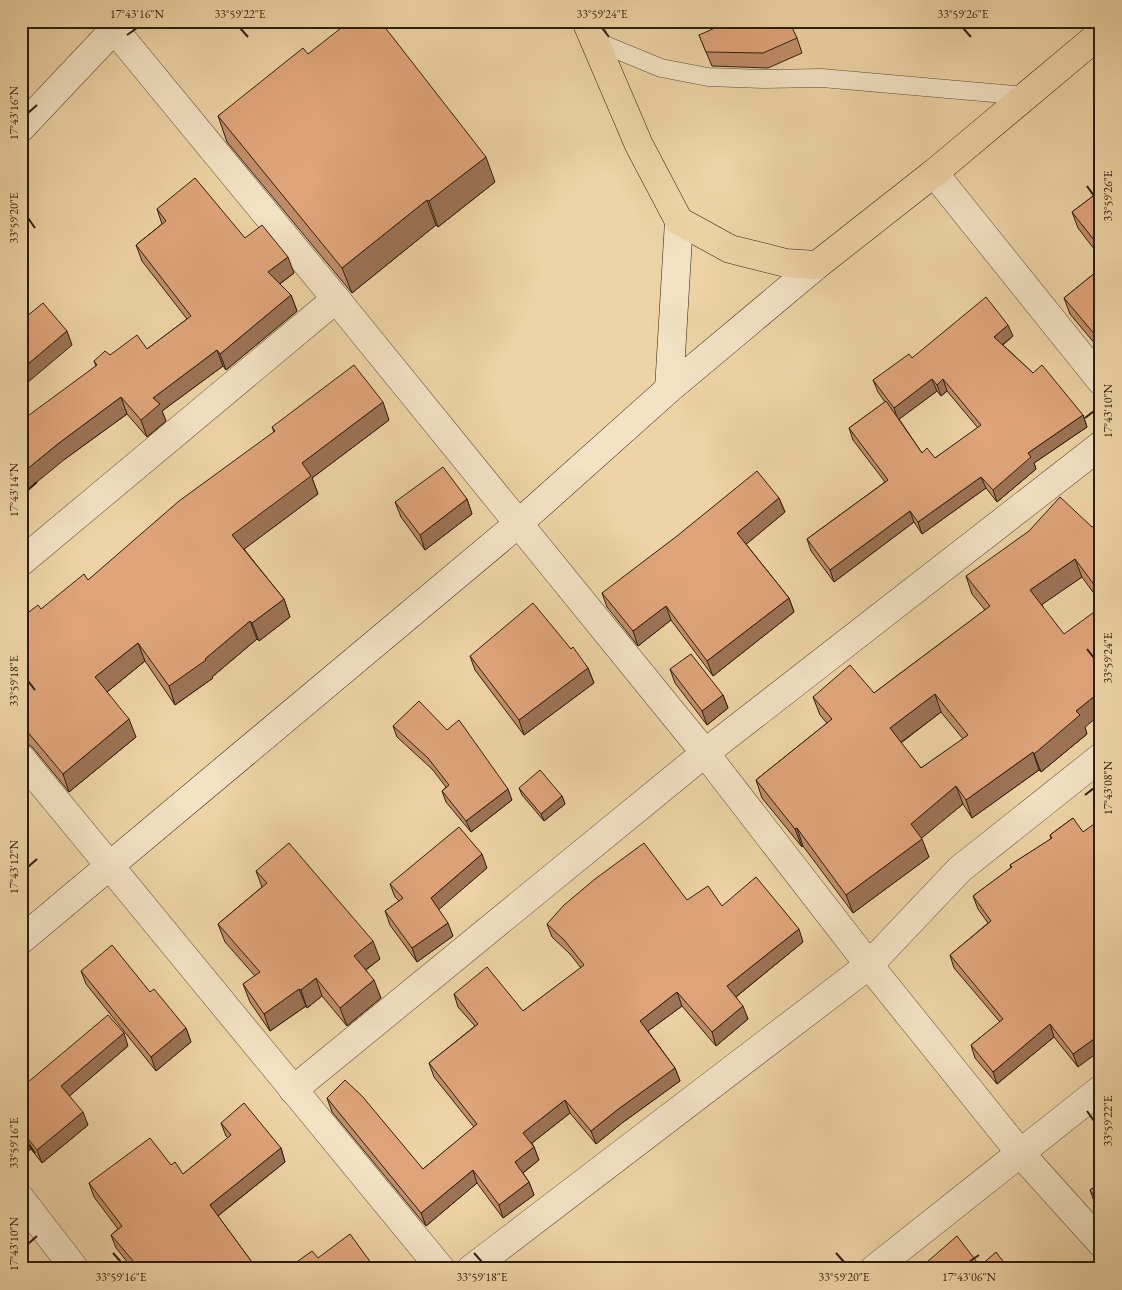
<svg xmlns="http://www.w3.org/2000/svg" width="1122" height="1290" font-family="'EB Garamond',serif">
	<rect width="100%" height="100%" fill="#edd3a5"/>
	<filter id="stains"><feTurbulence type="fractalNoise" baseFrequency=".004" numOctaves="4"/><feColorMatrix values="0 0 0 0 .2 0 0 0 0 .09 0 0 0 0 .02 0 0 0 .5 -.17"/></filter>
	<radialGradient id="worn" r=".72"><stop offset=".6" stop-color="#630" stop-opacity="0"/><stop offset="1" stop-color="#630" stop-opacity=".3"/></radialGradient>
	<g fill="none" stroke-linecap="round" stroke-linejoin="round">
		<defs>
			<path id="service" d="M593,40L661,68L708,77L763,79L822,78L1026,96"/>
			<path id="minor" d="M114,29L336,299L705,753L869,965L1021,1154L1101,1243
				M21,128L122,21
				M934,173L1101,381
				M21,562L336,299
				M21,758L441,1269
				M293,1090L705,753L1101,445
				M21,1199L75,1269
				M471,1269L869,965L960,869L1101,757
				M874,1269L1101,1089"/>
			<path id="secondary" d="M669,389L679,221
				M21,940L519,523L669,389L817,265"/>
			<path id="primary" d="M586,21L639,145L679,221L730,249L786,263L817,265L934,173L1101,33"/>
		</defs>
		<use href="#service" stroke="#5e4b34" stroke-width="19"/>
		<use href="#minor" stroke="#5e4b34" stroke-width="29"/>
		<use href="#secondary" stroke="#2e1e0e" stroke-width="29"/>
		<use href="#primary" stroke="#2e1e0e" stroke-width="29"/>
		<use href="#service" stroke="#f3e2c4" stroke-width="18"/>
		<use href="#minor" stroke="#f3e2c4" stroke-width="28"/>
		<use href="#secondary" stroke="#f3e2c4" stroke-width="28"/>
		<use href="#primary" stroke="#edd3a5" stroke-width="28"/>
	</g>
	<path fill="#c08d68" stroke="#2e1e0e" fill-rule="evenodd" d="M699,35L797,38L802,53L768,68L712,66Z
		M308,54L495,182L438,227L436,225L352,293L227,142L218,116Z
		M1101,190V258L1078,228L1072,212Z
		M157,209L245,238L294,273L280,284L291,295L297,311L226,370L223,366L162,411L166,421L147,437L127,414L65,459L96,366L94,361L110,355L147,349L187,319L142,261L136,245L162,224Z
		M1101,268V351L1070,314L1064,298Z
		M1013,336L1003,345L1033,373L1083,415L1087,427L1034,463L1036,469L997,502L986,488L922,534L914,522L834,582L811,551L807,539L885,482L853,440L849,428L885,402L878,392L873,380L912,358ZM937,391L941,396L947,391L978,428L935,458L922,453L899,419Z
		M389,420L312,478L318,494L244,549L284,599L290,617L259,641L257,639L212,677L213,678L175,705L145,661L107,692L136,737L69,792L33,748L28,744L21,737V618L41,609L88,580L274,432L272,427Z
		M779,498L785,512L746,544L789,598L794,612L713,676L671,620L638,646L607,607L602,593Z
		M467,499L472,514L425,550L401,517L395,502Z
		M1101,521V603L1082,577L1042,604L1087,734L1041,772L1039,770L972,818L963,804L921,838L929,857L853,913L803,846L802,847L762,798L756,780L827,723L820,715L813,697L874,693L985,610L972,594L966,576L1092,527ZM941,712L963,739L921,768L901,743Z
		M571,649L588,668L594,683L524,735L475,670L470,656Z
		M670,669L723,695L728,708L707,725L675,683Z
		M393,726L512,800L471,832L446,802L442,791L446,787L432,769L397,737Z
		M519,788L562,796L565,804L544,821L522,795Z
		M1073,818L1078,1067L1054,1037L997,1084L975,1058L971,1045L1000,1022L954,968L950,955L988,923L978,909L973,896L1011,868L1010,865L1051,839L1050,835Z
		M487,868L438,909L453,936L417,962L390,925L385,911L399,901L395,897L390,884Z
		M256,871L380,959L366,970L381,998L347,1026L322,996L307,1008L306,1006L270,1031L250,1002L243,984L255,976L225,942L218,924L262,887Z
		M687,900L722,906L803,942L736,997L748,1019L716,1046L682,1006L648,1031L675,1068L680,1081L622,1123L596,1144L570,1113L532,1143L534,1147L539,1160L523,1173L529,1182L534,1195L503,1218L477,1183L426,1226L332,1112L327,1098L423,1169L474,1127L434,1077L429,1063L475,1026L458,1007L454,994L523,1011L581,968L570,954L552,937L547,924Z
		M81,971L150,992L186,1028L191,1042L156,1071L86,984Z
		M128,1046L69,1096L88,1125L42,1163L31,1149L28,1151L21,1142V1088Z
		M221,1123L281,1148L285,1162L218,1216L257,1269H133L116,1248L111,1235L118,1229L94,1197L89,1183L171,1165L183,1174L228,1138L226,1136Z
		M1101,1183V1213L1095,1204L1090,1190Z"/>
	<path fill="#9c7355" stroke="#2e1e0e" d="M486,157L495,182L438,227L429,201Z
		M427,200L436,225L352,293L342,268Z
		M288,257L294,273L274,288L268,272Z
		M291,295L297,311L226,370L220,354Z
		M1008,325L1013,336L998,348L994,337Z
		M67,331L72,345L21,388V370Z
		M217,350L223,366L162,411L166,421L147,437L141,420L153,398Z
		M932,379L937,391L898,420L894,408Z
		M943,379L947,391L941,396L937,385Z
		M121,397L127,414L65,459L21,495V474L59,443Z
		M383,402L389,420L312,478L318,494L239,553L232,535L302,463Z
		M1083,415L1087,427L1034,463L1036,469L997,502L993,490L1028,453Z
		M981,477L986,488L922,534L918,522Z
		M779,498L785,512L743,547L737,533Z
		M467,499L472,514L425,550L420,535Z
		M910,511L914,522L834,582L830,570Z
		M1075,559L1082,577L1037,608L1030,590Z
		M789,598L794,612L713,676L707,661Z
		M284,599L290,617L259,641L252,623Z
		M666,606L671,620L638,646L633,631Z
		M250,621L257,639L212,677L213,678L175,705L169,686L205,659Z
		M138,643L145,661L102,696L95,677Z
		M588,668L594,683L524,735L519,720Z
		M1101,691V714L1085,727L1087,734L1041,772L1034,754L1076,711Z
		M935,694L941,712L896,746L890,728Z
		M723,695L728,708L707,725L702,711Z
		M129,719L136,737L69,792L63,774Z
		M1033,752L1039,770L972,818L966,800Z
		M956,786L963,804L917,842L911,824Z
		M508,789L512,800L471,832L466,821Z
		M562,796L565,804L544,821L541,814Z
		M797,828L803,846L802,847L795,829Z
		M922,839L929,857L853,913L846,895Z
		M482,854L487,868L436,912L431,898Z
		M448,923L453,936L417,962L412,948Z
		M799,929L803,942L732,1000L727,986Z
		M373,941L380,959L361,973L354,956Z
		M316,978L322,996L307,1008L301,990Z
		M374,980L381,998L347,1026L340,1008Z
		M299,989L306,1006L270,1031L264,1014Z
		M677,992L682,1006L644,1034L640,1021Z
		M743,1006L748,1019L716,1046L712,1032Z
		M1050,1024L1054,1037L997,1084L993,1072Z
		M186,1028L191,1042L156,1071L151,1057Z
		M124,1033L128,1046L66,1099L61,1086Z
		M1101,1034V1050L1078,1067L1073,1054Z
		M675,1068L680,1081L622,1123L596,1144L591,1131L617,1110Z
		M565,1100L570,1113L528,1146L523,1133Z
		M83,1112L88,1125L42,1163L37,1150Z
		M26,1136L31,1149L28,1151L24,1138Z
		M534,1147L539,1160L520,1175L515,1162Z
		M281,1148L285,1162L215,1218L210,1205Z
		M473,1170L477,1183L426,1226L421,1213Z
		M529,1182L534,1195L503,1218L499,1205Z"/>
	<path fill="#dfa479" stroke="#2e1e0e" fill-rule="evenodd" d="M350,21H380L486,157L429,201L427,200L342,268L218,116L303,48L308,54Z
		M731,21H789L797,38L763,53L706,52L699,35Z
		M195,178L245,238L262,225L288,257L268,272L291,295L220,354L217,350L153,398L160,404L141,420L121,397L59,443L21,474V421L97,365L94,361L105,351L110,355L137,335L147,349L191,316L136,245L166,221L157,209Z
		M1101,190V249L1072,212Z
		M1101,268V342L1064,298Z
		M986,297L1008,325L994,337L1033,373L1042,365L1083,415L1028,453L1031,457L993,490L981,477L918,522L910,511L830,570L807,539L888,480L849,428L886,401L922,453L927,448L935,458L981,425L943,379L937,385L932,379L894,408L873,380L909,354L912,358Z
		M43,303L67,331L21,370V321Z
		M354,365L383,402L302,463L311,476L232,535L284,599L252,623L250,621L205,659L206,660L169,686L138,643L95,677L129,719L63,774L26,730L21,726V618L38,605L41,609L84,574L88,580L179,501L275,431L272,427Z
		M443,467L467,499L420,535L395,502Z
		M757,471L779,498L737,533L789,598L707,661L666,606L633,631L602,593L677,536Z
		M1060,497L1092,527L1101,521V594L1075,559L1030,590L1064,634L1101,607V691L1076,711L1080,715L1034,754L1033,752L966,800L956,786L911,824L922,839L846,895L797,828L795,829L756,780L832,719L813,697L850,665L874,693L990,606L966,576L1029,531ZM935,694L968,735L921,768L890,728Z
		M533,603L571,649L573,647L588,668L519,720L470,656Z
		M691,654L723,695L702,711L670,669Z
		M419,701L447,730L459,720L508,789L466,821L442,791L449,785L428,758L393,726Z
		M540,770L562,796L541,814L519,788Z
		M1073,818L1083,832L1101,819V1034L1073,1054L1050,1024L993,1072L971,1045L1003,1019L950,955L991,921L973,896L1012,867L1010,865L1052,838L1050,835Z
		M459,827L482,854L431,898L448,923L412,948L385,911L403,898L390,884Z
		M289,843L373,941L354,956L374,980L340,1008L316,978L301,990L299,989L264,1014L243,984L260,972L218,924L267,883L256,871Z
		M644,843L687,900L708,886L722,906L756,877L799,929L727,986L743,1006L712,1032L677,992L640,1021L675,1068L617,1110L591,1131L565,1100L523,1133L534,1147L515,1162L529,1182L499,1205L473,1170L421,1213L327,1098L345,1080L362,1096L423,1169L477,1124L429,1063L478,1024L454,994L487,967L523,1011L584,965L565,941L547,924L564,905L595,879Z
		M112,945L150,992L154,989L186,1028L151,1057L81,971Z
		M108,1015L124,1033L61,1086L83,1112L37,1150L26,1136L24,1138L21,1135V1088Z
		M244,1103L281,1148L210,1205L257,1269H140L111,1235L122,1226L89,1183L150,1138L171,1165L175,1162L183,1174L231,1135L221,1123Z
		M1101,1183V1206L1090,1190Z
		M350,1234L374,1267L371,1269H287L312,1251L318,1258Z
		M957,1236L980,1266L996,1252L1009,1269H919Z"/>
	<path fill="none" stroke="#2e1e0e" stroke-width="2" d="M240,28L248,37M602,28L609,37M963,28L971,37M127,35L137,28M28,113L37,105M1087,186L1094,196M28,218L35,228M1085,418L1094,411M28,490L37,482M1087,649L1094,658M28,681L35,690M1085,795L1094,788M28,867L37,859M1087,1111L1094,1121M28,1143L35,1153M28,1244L37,1236M113,1253L121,1262M474,1253L482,1262M836,1253L844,1262M969,1262L979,1255"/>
	<rect width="1122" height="1290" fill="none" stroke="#edd3a5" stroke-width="55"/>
	<rect x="28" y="28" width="1066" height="1234" fill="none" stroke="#2e1e0e" stroke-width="2"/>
	<g font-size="12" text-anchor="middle" fill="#2e1e0e">
		<text x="137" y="18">17°43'16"N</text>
		<text x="240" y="18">33°59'22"E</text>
		<text x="602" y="18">33°59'24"E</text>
		<text x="963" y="18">33°59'26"E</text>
		<text transform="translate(14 113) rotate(-90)" y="4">17°43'16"N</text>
		<text transform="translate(1108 196) rotate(-90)" y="4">33°59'26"E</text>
		<text transform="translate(14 218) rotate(-90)" y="4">33°59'20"E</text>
		<text transform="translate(1108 411) rotate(-90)" y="4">17°43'10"N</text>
		<text transform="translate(14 490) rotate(-90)" y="4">17°43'14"N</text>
		<text transform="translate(1108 658) rotate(-90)" y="4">33°59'24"E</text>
		<text transform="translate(14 681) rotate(-90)" y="4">33°59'18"E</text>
		<text transform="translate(1108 788) rotate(-90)" y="4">17°43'08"N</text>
		<text transform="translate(14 867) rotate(-90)" y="4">17°43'12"N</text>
		<text transform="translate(1108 1121) rotate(-90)" y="4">33°59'22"E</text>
		<text transform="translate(14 1143) rotate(-90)" y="4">33°59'16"E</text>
		<text transform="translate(14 1244) rotate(-90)" y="4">17°43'10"N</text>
		<text x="121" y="1281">33°59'16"E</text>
		<text x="482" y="1281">33°59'18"E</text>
		<text x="844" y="1281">33°59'20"E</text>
		<text x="969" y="1281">17°43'06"N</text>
	</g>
	<rect width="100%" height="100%" filter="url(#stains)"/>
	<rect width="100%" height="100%" fill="url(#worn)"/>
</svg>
